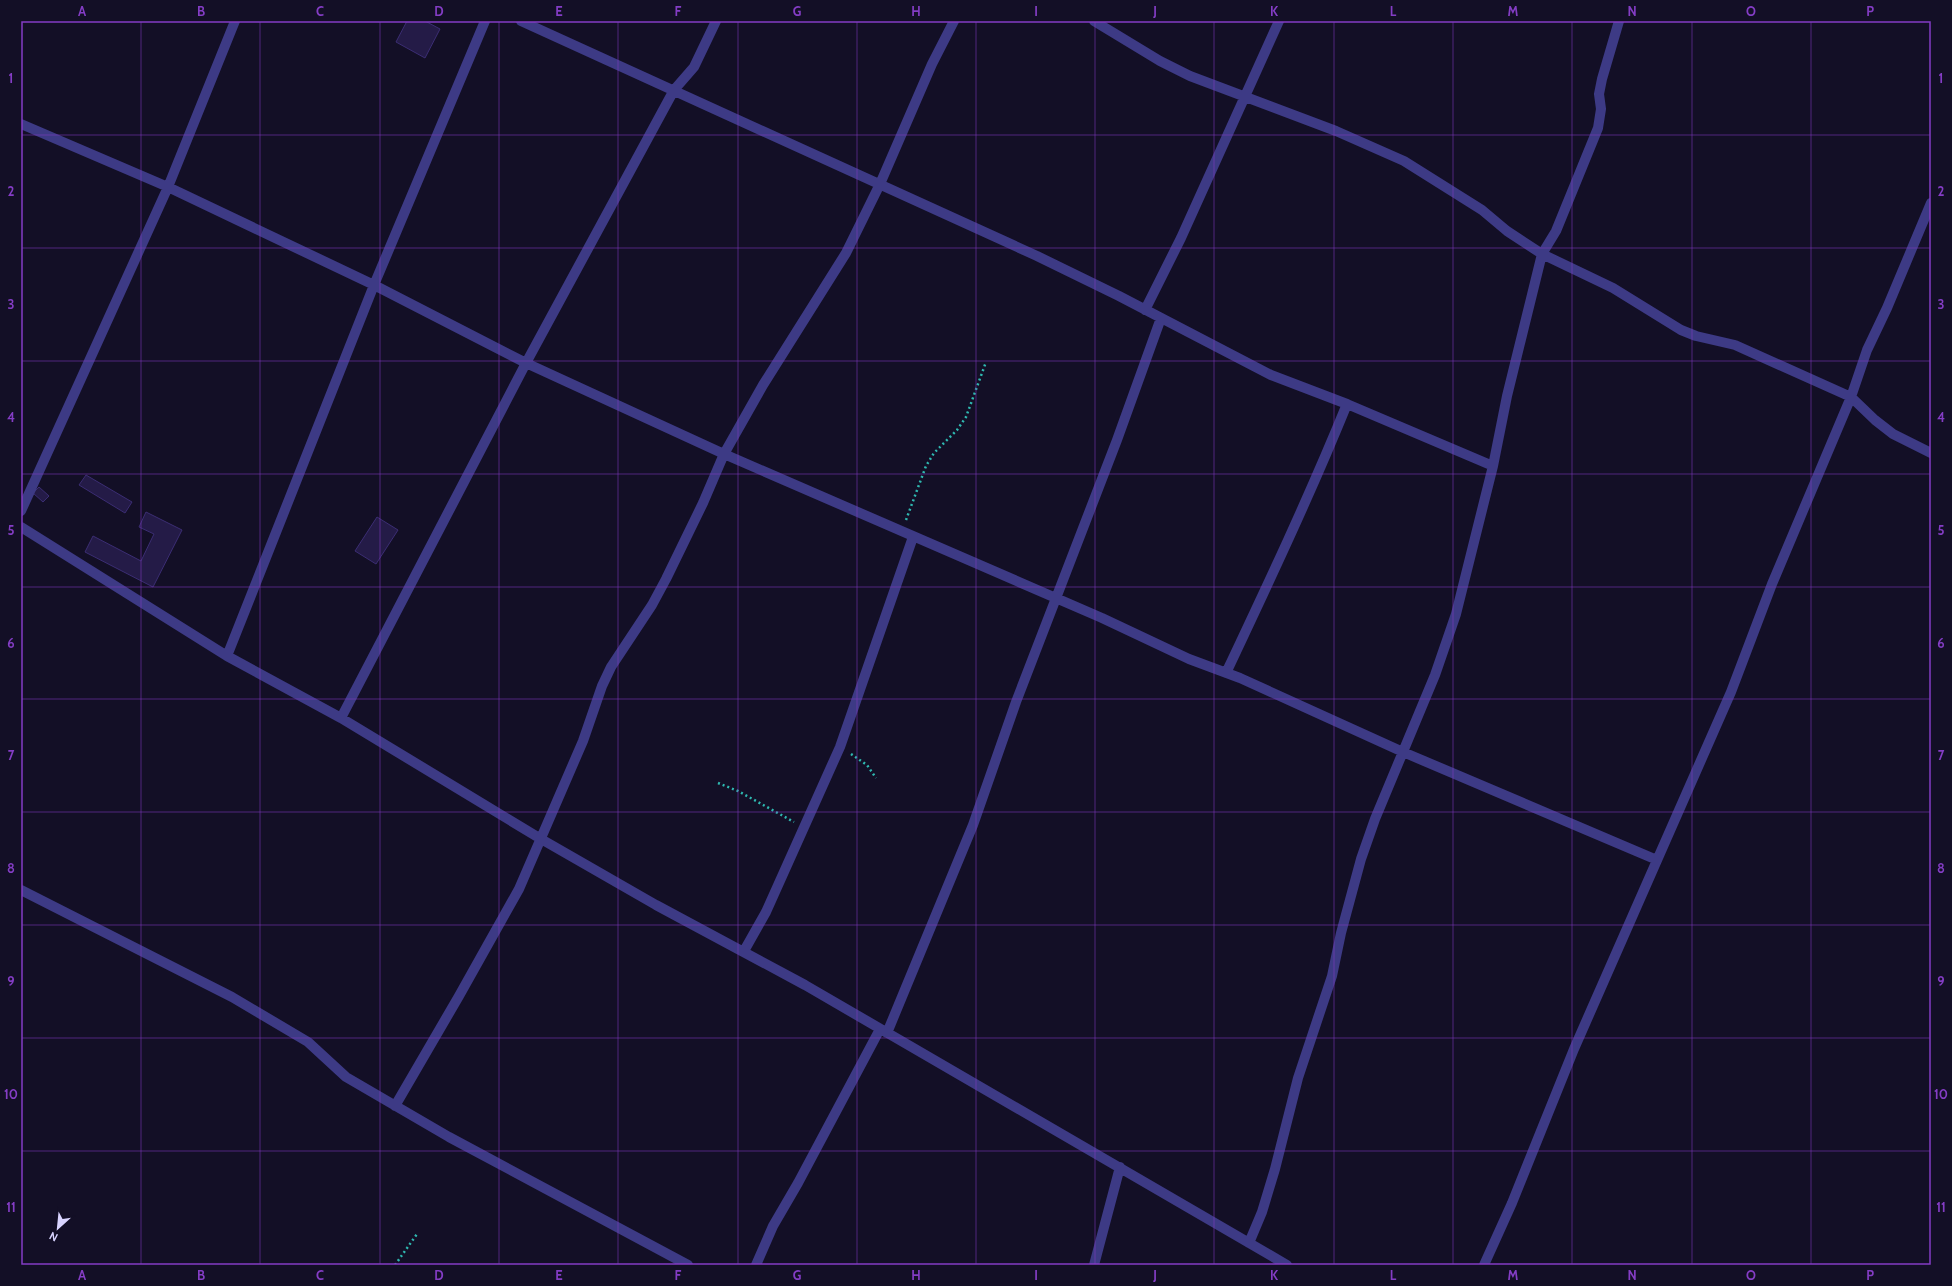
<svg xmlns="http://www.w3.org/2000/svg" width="1952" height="1286" font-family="Cabin,sans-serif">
	<rect width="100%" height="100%" fill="#130f26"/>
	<path fill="#241b47" stroke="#3b2d73" d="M407,21H425L440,29L425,58L396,42Z
		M86,475L132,502L125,513L79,485Z
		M39,487L49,496L43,502L33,493Z
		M146,512L182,530L153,587L85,552L93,536L141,561L154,534L139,527Z
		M377,517L398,530L376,564L355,551Z"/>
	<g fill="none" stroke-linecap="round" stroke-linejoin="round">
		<path stroke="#2fb8b0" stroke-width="2.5" stroke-dasharray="2 3" stroke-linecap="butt" d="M906,520L926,466L934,453L957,430L966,417L986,362
			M851,754L867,765L876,778
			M718,783L738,791L794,822
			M395,1265L417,1234"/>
		<path stroke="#3d3a85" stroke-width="10" d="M521,21L1037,256L1119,296L1271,375L1347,404L1493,466
			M1094,21L1160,61L1190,76L1336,131L1404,161L1482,210L1507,231L1542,254L1613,288L1681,330L1696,336L1735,345L1851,397L1875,420L1893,434L1931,453
			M21,124L168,187L374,285L526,363L724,454L1102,618L1189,659L1240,678L1403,752L1657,860
			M1145,310L1181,238L1279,21
			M21,511L168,187L235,21
			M21,527L227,656L341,718L541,839L656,905L805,985L1287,1265
			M227,656L374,285L485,21
			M1226,673C1268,584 1310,495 1347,404
			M341,718L526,363L674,90L694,67L716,21
			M21,890L232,997L308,1042L346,1077L449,1137L688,1265
			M744,951L766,912L840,747L913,537
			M887,1033L973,825L1016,702L1117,440L1161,318
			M395,1106L459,996L519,889L583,741L602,686L611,667L652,605L666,579L703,503L724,454L763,385L846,253L880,184L932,64L954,21
			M1249,1243L1262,1212L1275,1169L1298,1078L1332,976L1341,933L1361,859L1375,819L1435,675L1456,614L1493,466L1507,396L1542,254L1556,231L1598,128L1601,109L1599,94L1602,79L1619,21
			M756,1265L773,1226L798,1183L880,1029
			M1094,1265L1120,1167
			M1484,1265L1512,1203L1574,1049L1731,692L1772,584L1851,397L1867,350L1887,308L1931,203"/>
	</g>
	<path fill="none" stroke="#843dc5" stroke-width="1" stroke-opacity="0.55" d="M141,21V1265M260,21V1265M380,21V1265M499,21V1265M618,21V1265M738,21V1265M857,21V1265M976,21V1265M1095,21V1265M1214,21V1265M1334,21V1265M1453,21V1265M1572,21V1265M1692,21V1265M1811,21V1265M21,135H1931M21,248H1931M21,361H1931M21,474H1931M21,587H1931M21,699H1931M21,812H1931M21,925H1931M21,1038H1931M21,1151H1931"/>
	<rect width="1952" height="1286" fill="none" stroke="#130f26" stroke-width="44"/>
	<g transform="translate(58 1228) rotate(207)" stroke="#130f26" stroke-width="3" paint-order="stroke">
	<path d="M0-3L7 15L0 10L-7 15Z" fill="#d9d4ff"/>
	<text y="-6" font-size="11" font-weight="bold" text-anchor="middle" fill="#d9d4ff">N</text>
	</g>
	<rect x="22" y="22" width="1908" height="1242" fill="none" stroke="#843dc5" stroke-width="1.5"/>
	<g font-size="13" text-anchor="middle" font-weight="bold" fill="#843dc5">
		<text x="82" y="16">A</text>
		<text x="201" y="16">B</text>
		<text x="320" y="16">C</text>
		<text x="439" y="16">D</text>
		<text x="559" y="16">E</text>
		<text x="678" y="16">F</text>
		<text x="797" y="16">G</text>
		<text x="916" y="16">H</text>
		<text x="1036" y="16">I</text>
		<text x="1155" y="16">J</text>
		<text x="1274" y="16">K</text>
		<text x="1393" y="16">L</text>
		<text x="1513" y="16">M</text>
		<text x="1632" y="16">N</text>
		<text x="1751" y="16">O</text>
		<text x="1870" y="16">P</text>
		<text x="11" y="83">1</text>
		<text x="1941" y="83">1</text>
		<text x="11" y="196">2</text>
		<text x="1941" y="196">2</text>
		<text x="11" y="309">3</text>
		<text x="1941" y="309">3</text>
		<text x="11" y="422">4</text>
		<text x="1941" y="422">4</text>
		<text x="11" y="535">5</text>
		<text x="1941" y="535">5</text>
		<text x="11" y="648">6</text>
		<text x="1941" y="648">6</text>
		<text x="11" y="760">7</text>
		<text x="1941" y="760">7</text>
		<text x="11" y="873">8</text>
		<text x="1941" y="873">8</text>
		<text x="11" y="986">9</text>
		<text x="1941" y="986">9</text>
		<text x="11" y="1099">10</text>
		<text x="1941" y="1099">10</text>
		<text x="11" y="1212">11</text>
		<text x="1941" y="1212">11</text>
		<text x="82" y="1280">A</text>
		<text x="201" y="1280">B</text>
		<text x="320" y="1280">C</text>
		<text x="439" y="1280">D</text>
		<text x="559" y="1280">E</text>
		<text x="678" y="1280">F</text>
		<text x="797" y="1280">G</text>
		<text x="916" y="1280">H</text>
		<text x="1036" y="1280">I</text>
		<text x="1155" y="1280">J</text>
		<text x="1274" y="1280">K</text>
		<text x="1393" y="1280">L</text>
		<text x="1513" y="1280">M</text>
		<text x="1632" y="1280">N</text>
		<text x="1751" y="1280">O</text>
		<text x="1870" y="1280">P</text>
	</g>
</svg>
